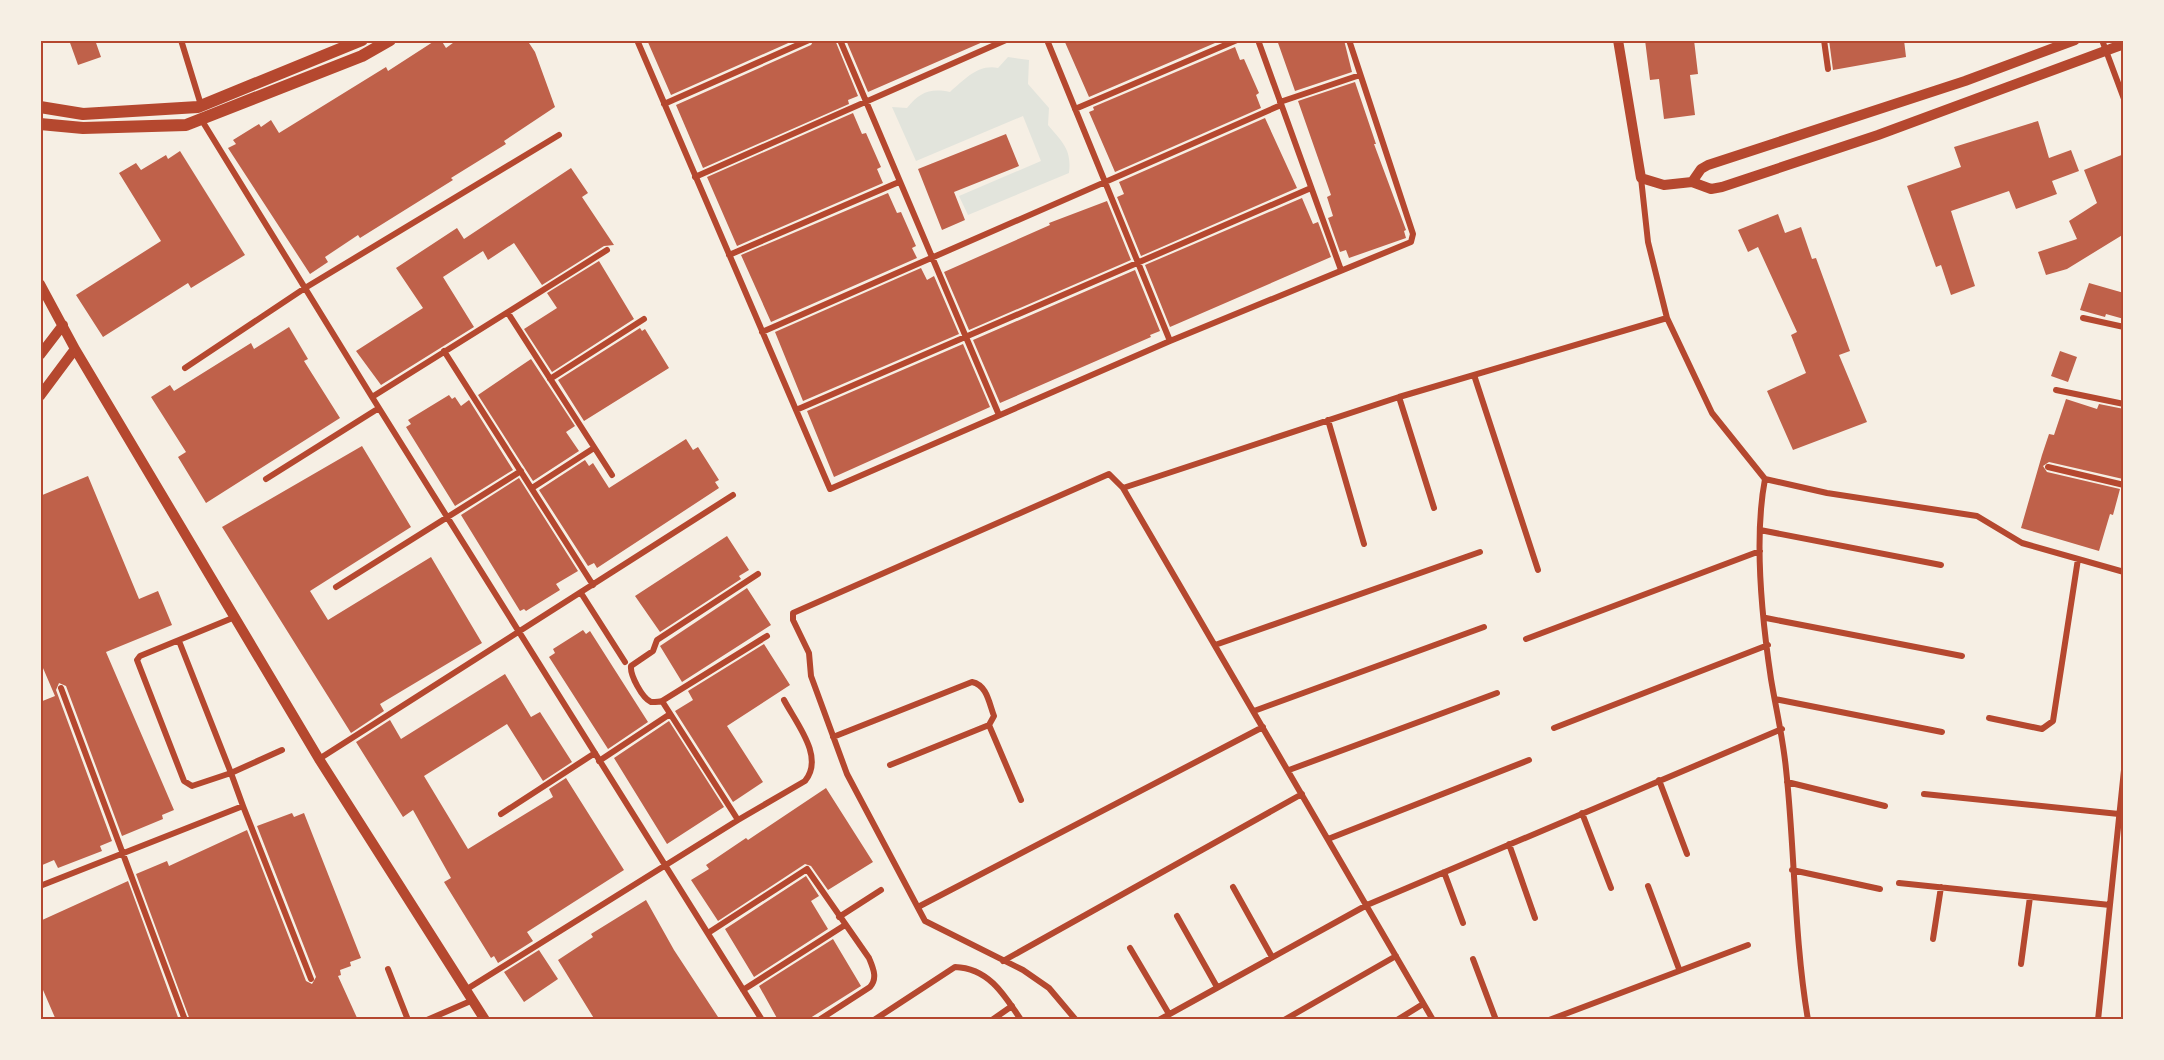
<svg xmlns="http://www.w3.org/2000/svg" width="2164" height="1060" font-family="'Roboto Serif',serif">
	<rect width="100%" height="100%" fill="#f6efe4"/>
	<path fill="#e2e4dc" d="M1008,57L1029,60L1028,84L1049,108L1048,125C1062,142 1072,149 1069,173L968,215L959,196L1041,161L1023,116L916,161L892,107L907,108C920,92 930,88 950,92C964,80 978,64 998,68Z"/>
	<path fill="#bf614a" d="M69,40H95L101,57L78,65Z
		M436,40H441L446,48L457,40H527L535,52L555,107L504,141L506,144L451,178L453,180L360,238L358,235L325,257L328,262L310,274L228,148L236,144L233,140L259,124L261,127L271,120L279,133L386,67L388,71Z
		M647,40H795L671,95Z
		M814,40H835L858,96L848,100L849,104L703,168L676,105L811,45Z
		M846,40H985V41L868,92Z
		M1064,40H1222L1089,97Z
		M1277,40H1344L1352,72L1295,91Z
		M1645,40H1694L1698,74L1690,75L1695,115L1664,119L1659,79L1650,80Z
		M1829,40H1904L1906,57L1833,70Z
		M1235,47L1240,60L1244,59L1259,93L1256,95L1261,108L1115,172L1089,112L1094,110L1093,107Z
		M1355,82L1376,144H1374L1406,230L1404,231L1406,238L1349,258L1346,250L1340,252L1328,218L1333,216L1327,197L1331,195L1298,101Z
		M853,113L862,134L866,133L881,167L877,169L883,183L737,246L707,177Z
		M1265,118L1297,188L1141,256L1117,197L1124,194L1119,182Z
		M2038,121L2049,158L2071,150L2079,171L2052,181L2057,194L2016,209L2009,191L1951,211L1975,286L1951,295L1941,265L1936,267L1907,186L1961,167L1954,147Z
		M1006,134L1019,166L954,192L965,220L942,230L918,169Z
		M180,151L245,255L191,288L188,283L103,337L76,295L161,241L119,173L136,163L141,170L166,155L168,159Z
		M2124,154V234L2067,269L2046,275L2038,252L2077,239L2069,221L2097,203L2084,170Z
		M571,168L588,193L582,197L614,245L604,246L542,285L514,243L488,260L483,251L443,277L474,327L381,385L356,351L423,308L396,268L457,228L464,239Z
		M888,193L897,213L901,212L916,246L912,248L917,258L771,322L741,255Z
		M1302,198L1313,224L1318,222L1331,257L1170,327L1145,265Z
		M1107,201L1131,260L969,330L944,272L1050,225L1049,223Z
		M1778,214L1785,233L1801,227L1812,259L1816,258L1850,351L1839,355L1867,422L1793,450L1767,391L1806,373L1791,335L1797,332L1758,247L1748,252L1738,230Z
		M599,261L634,319L552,372L524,329L557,308L547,293Z
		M921,268L927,280L934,276L959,334L803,401L775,332Z
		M1135,270L1160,331L1150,335L1151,337L1000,403L973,340Z
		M2089,283L2124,293V319L2106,314L2105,317L2080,310Z
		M289,327L308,359L304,361L340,418L206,503L178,457L186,452L151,397L170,385L174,391L251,343L254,349Z
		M640,328L642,331L645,329L669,368L584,421L558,380Z
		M963,344L990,407L834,477L807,411Z
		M2060,351L2077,357L2068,382L2051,376Z
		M531,359L575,426L566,432L579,451L533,481L478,395Z
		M449,395L452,399L455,397L461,406L469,400L513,470L455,506L406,427L411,424L408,420Z
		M2066,399L2097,409L2099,404L2124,409L2123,479L2049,462L2043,466L2047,472L2120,489L2113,515L2110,514L2099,551L2021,528L2042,455L2049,434L2054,435Z
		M686,439L693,450L698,447L719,480L715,482L719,488L597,568L594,563L588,566L539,490L585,460L589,466L593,463L609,488Z
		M362,446L411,527L310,591L328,620L431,557L482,643L380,704L384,711L351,733L222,527Z
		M88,476L139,599L158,591L172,625L106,652L174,810L162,815L163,819L122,836L66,686L59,683L56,690L112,841L100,846L102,851L58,868L54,860L40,866V702L55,696L40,661V496Z
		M519,478L578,571L556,584L560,590L526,611L524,609L520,611L461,515Z
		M727,536L749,570L739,576L741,579L660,632L635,596Z
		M747,588L771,625L682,682L660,646Z
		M583,630L586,634L590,631L648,722L608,749L549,657L555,653L553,649Z
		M764,644L790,685L727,726L763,782L733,802L675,711L693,700L688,691Z
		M505,674L531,717L540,712L572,762L543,781L507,724L424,776L468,849L553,797L549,789L566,778L624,870L527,932L533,941L498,963L494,956L491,958L444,882L451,878L413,810L403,817L356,742L390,720L401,739Z
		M669,721L724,807L667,844L614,758Z
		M826,788L873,862L828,890L811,866L805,864L718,921L691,880L709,869L706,865L746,838L748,840Z
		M292,813L294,817L304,813L361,958L350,962L351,966L340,970L341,975L338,976L358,1020H190L136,874L167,861L169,866L247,830L306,981L312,984L316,977L257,826Z
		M806,876L819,896L811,901L828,929L754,977L725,929Z
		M128,881L179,1020H56L40,983V921Z
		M646,900L674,950L720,1020H595L558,960L593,937L591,934Z
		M833,939L861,986L807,1020H778L759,986Z
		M539,950L558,979L524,1002L504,972Z"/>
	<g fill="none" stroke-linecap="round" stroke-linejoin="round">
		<path stroke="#b5482f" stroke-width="6" d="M181,40L201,105
			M637,40L830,489L1170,341L1411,242L1413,234L1349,40
			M840,40L999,415
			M1047,40L1170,341
			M1258,40L1341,270
			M1824,40L1828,69
			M2102,40L2124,99
			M1280,102L1360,75
			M664,104L809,40
			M1075,109L1237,40
			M201,119L372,397L762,1020
			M695,177L1006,40
			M1641,178L1648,242L1667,318L1712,413L1765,479L1827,493L1977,516L2022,543L2124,572
			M729,255L899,182
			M508,313L612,475
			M2083,318L2124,327
			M762,332L1281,105
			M444,351L593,585
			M185,368L305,288L559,135
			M1474,375L1538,570
			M550,379L644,319
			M2056,390L2124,404
			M372,397L607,250
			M1399,397L1434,508
			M796,410L1311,188
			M1328,420L1364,544
			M2048,467L2124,485
			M266,479L379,408
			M1765,479C1754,537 1762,619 1771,679C1776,709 1783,738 1786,769C1795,852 1794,937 1808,1020
			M532,488L594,448
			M1123,488L1399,397L1667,318
			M1760,530L1941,565
			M758,574L657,640L653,651L631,666C630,675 642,698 651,702C653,702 660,702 662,701L767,636
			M336,587L521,471
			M581,593L625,662
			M1766,618L1962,656
			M1526,639L1760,551
			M179,641L231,773L192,786L184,781L137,660L140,656L235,617
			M1215,645L1480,552
			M61,688L185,1020
			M1775,699L1942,732
			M1254,711L1484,627
			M1989,718L2042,729L2053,721L2078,559
			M1554,728L1768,645
			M833,737L972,682C987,685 989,703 994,716L989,725L1021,800
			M319,759L733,495
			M599,761L670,714
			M890,765L989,725
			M1289,770L1497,693
			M1659,780L1687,854
			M1787,782L1885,806
			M1924,794L2119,814
			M243,806L231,773L282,750
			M1582,813L1611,888
			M501,814L595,753
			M738,820L805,781C825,757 796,723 784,700
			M1328,839L1529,760
			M1509,844L1535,918
			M1792,870L1880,889
			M1444,872L1463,923
			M1899,883L2110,905
			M40,886L243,806L311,979
			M1648,886L1679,969
			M1233,887L1272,957
			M918,907L1263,727
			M1177,916L1217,987
			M839,917L881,890
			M708,933L807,869L869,958C873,968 878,978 870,987L819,1020
			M1933,939L1941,887
			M1130,948L1169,1014
			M1473,959L1496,1020
			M1003,961L1302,794
			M2021,964L2030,897
			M388,969L408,1020
			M467,989L738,820L662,701
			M743,990L845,925
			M427,1020L473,1000
			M874,1020L955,967C988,968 1004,994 1021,1020
			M992,1020L1012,1006
			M1076,1020L1049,988L1023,970L925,921L847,774L811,676L809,653L793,620V613L1109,474L1123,488L1433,1020
			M1159,1020L1367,905L1782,729
			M1284,1020L1396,956
			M1397,1020L1423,1004
			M1549,1020L1748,945
			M2098,1020L2124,770"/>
		<path stroke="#b5482f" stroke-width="10" d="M1618,40L1641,178L1664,185L1692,182
			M2075,40L1965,81L1708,165L1701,169L1692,182L1711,189L1722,187L1878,135L2124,44
			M40,284L75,349L319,759L485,1020
			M40,355L63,325
			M40,396L75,349"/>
		<path stroke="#b5482f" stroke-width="12" d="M40,107L83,114L198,107L362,40
			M40,124L83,128L186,125L362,56L390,40"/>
	</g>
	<rect width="2164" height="1060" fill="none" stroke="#f6efe4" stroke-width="84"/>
	<rect x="42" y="42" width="2080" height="976" fill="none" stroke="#b5482f" stroke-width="2"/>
</svg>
